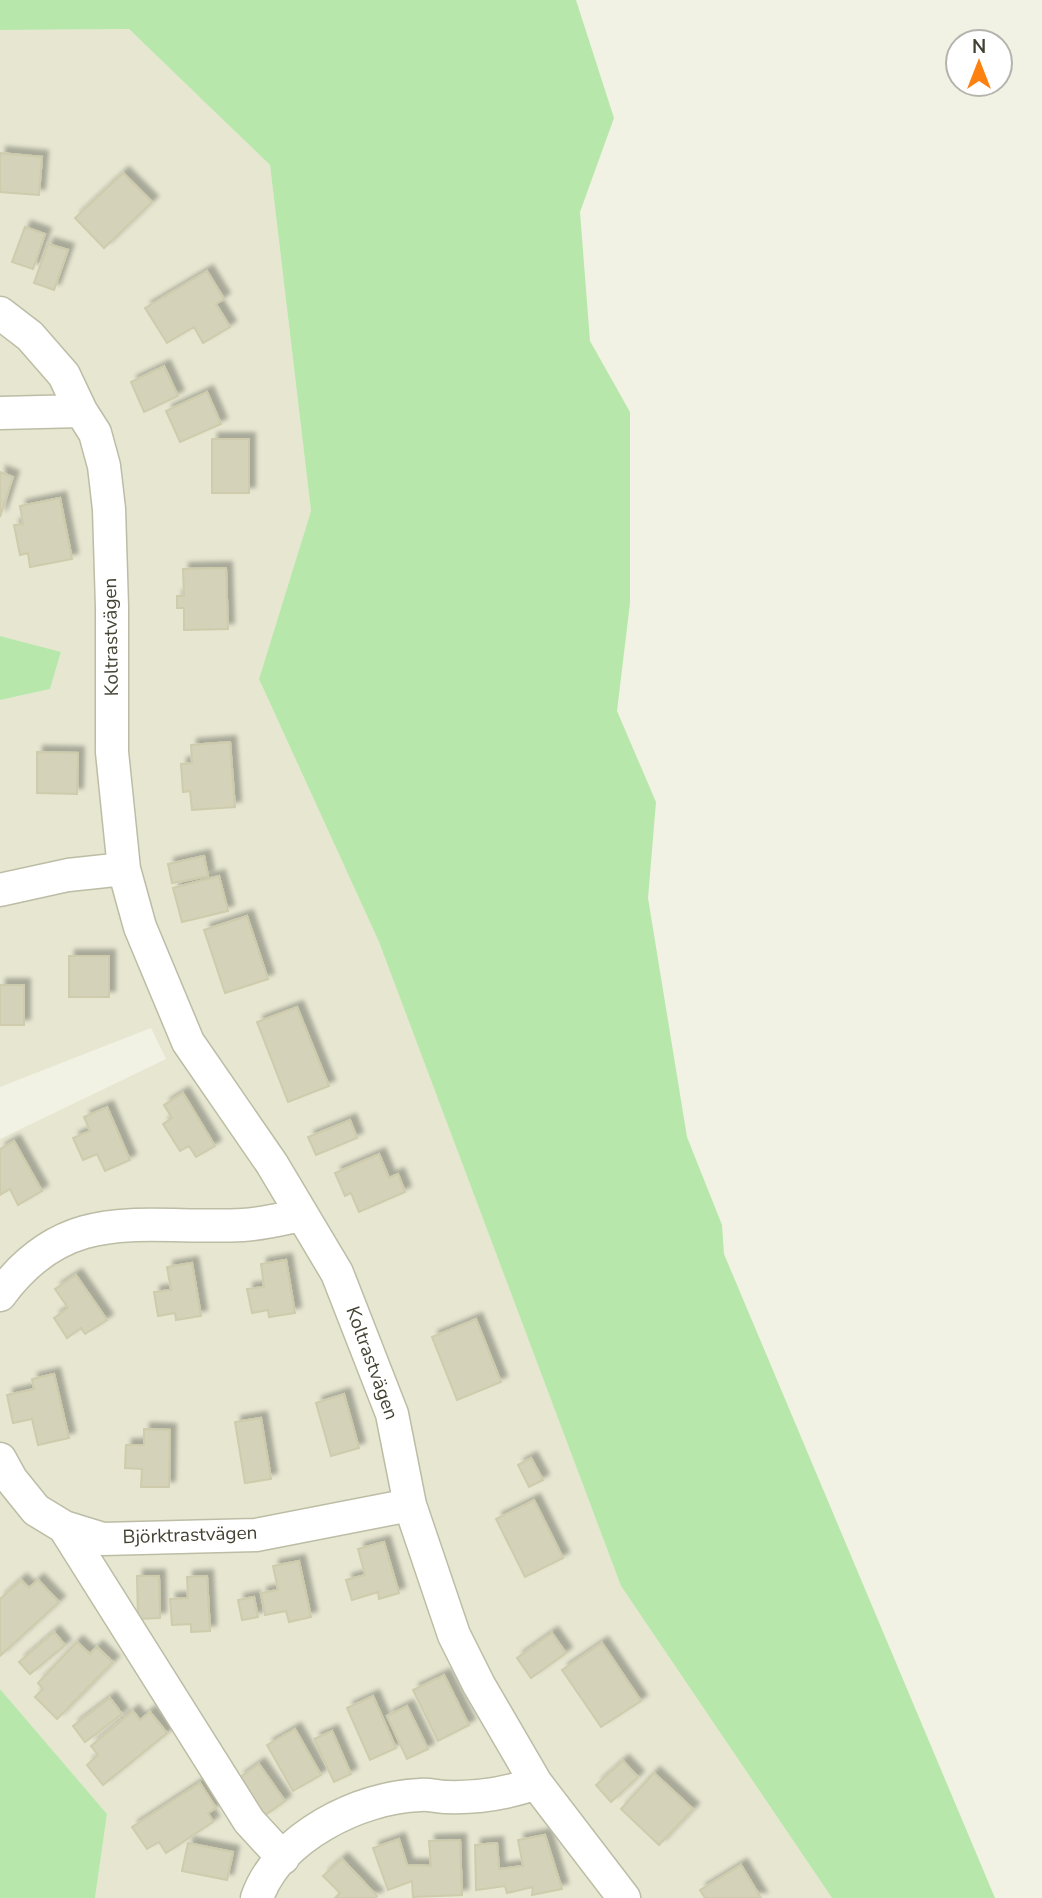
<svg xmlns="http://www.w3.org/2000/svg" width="1042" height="1898" font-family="'Nunito Sans',sans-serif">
	<defs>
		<filter id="shadow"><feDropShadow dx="6" dy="-6" stdDeviation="2" flood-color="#0004"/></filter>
	</defs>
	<rect width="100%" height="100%" fill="#f1f2e3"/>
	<path fill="#e6e6d1" d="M129,29L270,165L311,511L259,679L379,942L621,1586L832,1898H95L107,1814L0,1689V1139L166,1059L151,1028L0,1087V700L50,689L61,653L0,636V30Z"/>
	<path fill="#b8e7ab" d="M0,0H576L614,118L580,212L590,341L630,412V603L617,711L656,802L648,898L687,1137L722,1225L724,1254L995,1898H832L621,1586L379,942L259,679L311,511L270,165L129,29L0,30Z
		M0,636L61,652L50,689L0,700Z
		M0,1689L107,1814L95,1898H0Z"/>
	<path fill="#d4d2b9" stroke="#ceccac" stroke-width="2" filter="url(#shadow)" d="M0,153L42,157L39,195L0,192Z
		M123,173L152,202L104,248L75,218Z
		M25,227L45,234L33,269L12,262Z
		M48,244L68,250L54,290L34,283Z
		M207,271L224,299L216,304L230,327L203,343L194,327L167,343L145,308Z
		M164,366L178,396L144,412L131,382Z
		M207,392L221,424L180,442L166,411Z
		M212,439H249V493H212Z
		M0,472L13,477L0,517Z
		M60,498L72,559L30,567L28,553L20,555L14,525L23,524L20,506Z
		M226,568L228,629L184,630V608H177V596H184L183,569Z
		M230,742L235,807L192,810L190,791L183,792L181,764L192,763L191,745Z
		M37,752L78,753L77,794L37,793Z
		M204,856L208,876L172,883L168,864Z
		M219,876L228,911L182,922L173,888Z
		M247,916L268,979L225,993L204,930Z
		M69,956H109V997H69Z
		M0,985H24V1025H0Z
		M297,1007L329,1086L288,1102L257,1022Z
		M183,1093L215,1146L196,1157L189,1146L180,1151L163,1124L172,1118L164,1105Z
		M107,1107L130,1160L105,1171L97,1154L83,1160L73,1138L90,1131L84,1117Z
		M350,1120L357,1138L316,1155L308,1137Z
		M14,1141L42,1191L18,1205L10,1189L0,1195V1149Z
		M379,1154L389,1178L398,1174L405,1192L359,1212L351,1193L345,1196L335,1173Z
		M286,1260L295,1313L269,1317L268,1310L252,1313L247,1289L264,1287L261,1264Z
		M192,1263L201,1316L176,1320L175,1313L158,1316L154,1292L171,1290L167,1267Z
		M76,1275L107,1320L85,1334L81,1328L67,1338L54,1318L68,1308L55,1289Z
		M476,1319L501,1382L457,1400L432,1337Z
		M54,1374L69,1438L38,1445L32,1419L13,1423L7,1395L34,1389L32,1379Z
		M344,1394L359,1448L331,1456L316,1403Z
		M261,1418L271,1479L245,1483L235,1422Z
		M144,1429L170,1430L169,1487H141L142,1469L125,1468L126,1445H144Z
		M531,1458L543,1480L529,1487L518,1465Z
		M534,1500L563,1558L525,1577L496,1519Z
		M384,1542L399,1593L379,1599L378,1592L352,1600L346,1580L365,1575L358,1549Z
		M299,1561L311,1617L289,1622L286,1611L265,1615L261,1593L278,1590L273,1566Z
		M137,1576H159L160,1618L138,1619Z
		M207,1576L210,1631L191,1632V1624L172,1625L170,1599L188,1598L187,1577Z
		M21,1580L29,1588L38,1580L59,1602L0,1656V1599Z
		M254,1597L258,1617L242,1620L238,1600Z
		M54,1632L65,1645L30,1674L19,1662Z
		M552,1633L566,1653L531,1678L517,1658Z
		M77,1642L90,1654L97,1647L113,1662L57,1719L35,1697L43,1689L38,1683Z
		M602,1643L641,1701L601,1727L562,1670Z
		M444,1675L469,1725L438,1741L413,1690Z
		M373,1696L396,1748L370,1760L347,1708Z
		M110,1698L122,1714L85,1742L73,1726Z
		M407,1706L428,1749L407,1759L387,1716Z
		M133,1711L140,1720L150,1712L167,1733L103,1785L87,1765L98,1755L91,1746Z
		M295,1729L321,1775L293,1791L267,1745Z
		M332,1731L351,1774L334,1782L314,1739Z
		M623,1761L638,1777L611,1802L596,1785Z
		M259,1764L285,1801L264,1816L239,1778Z
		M654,1773L693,1809L659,1845L621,1809Z
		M200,1783L216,1808L208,1813L213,1822L166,1853L159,1842L147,1849L132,1827Z
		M545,1835L562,1889L532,1895L533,1887L507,1893L505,1886L476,1890L475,1845L497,1843L499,1869L523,1866L518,1840Z
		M399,1839L407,1865L431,1866L429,1841L460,1840L462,1895L413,1897L412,1881L388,1890L373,1848Z
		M188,1843L233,1852L227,1880L182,1871Z
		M342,1859L377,1896L375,1898H335L340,1893L323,1876Z
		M741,1865L761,1898H705L700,1890Z"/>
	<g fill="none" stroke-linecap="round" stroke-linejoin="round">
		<defs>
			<path id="minor" d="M0,313L30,336L64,375L81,411L95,433L104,466L109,509L112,607V752L124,869L140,927L188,1042L272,1164L337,1273L392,1414L410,1505L454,1635L479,1685L536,1783L624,1898
				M0,413L81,411
				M0,890L68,875L124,869
				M0,1295C68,1202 144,1230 243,1225C262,1224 282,1219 301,1215
				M0,1459L11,1479L36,1510L64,1527L103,1539L256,1535L410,1505
				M64,1527L249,1821L283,1858
				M257,1898C278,1837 360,1797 420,1795C429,1794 438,1797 447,1797C479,1798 506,1794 536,1783"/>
		</defs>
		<use href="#minor" stroke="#bdbda6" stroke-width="35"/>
		<use href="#minor" stroke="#fff" stroke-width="32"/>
	</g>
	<g text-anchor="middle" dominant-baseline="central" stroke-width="5" stroke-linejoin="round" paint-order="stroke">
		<g font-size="19" fill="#444333" stroke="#fff">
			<text transform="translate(111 637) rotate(-91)">Koltrastvägen</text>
			<text transform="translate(372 1363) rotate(70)">Koltrastvägen</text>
			<text transform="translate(190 1535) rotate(-2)">Björktrastvägen</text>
		</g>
	</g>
	<g transform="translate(979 63)"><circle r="33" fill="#ffffff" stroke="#b4b4ad" stroke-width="2"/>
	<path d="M0-5L12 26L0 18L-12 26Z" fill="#fc8110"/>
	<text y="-10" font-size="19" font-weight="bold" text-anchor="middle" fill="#444333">N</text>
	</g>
</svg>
